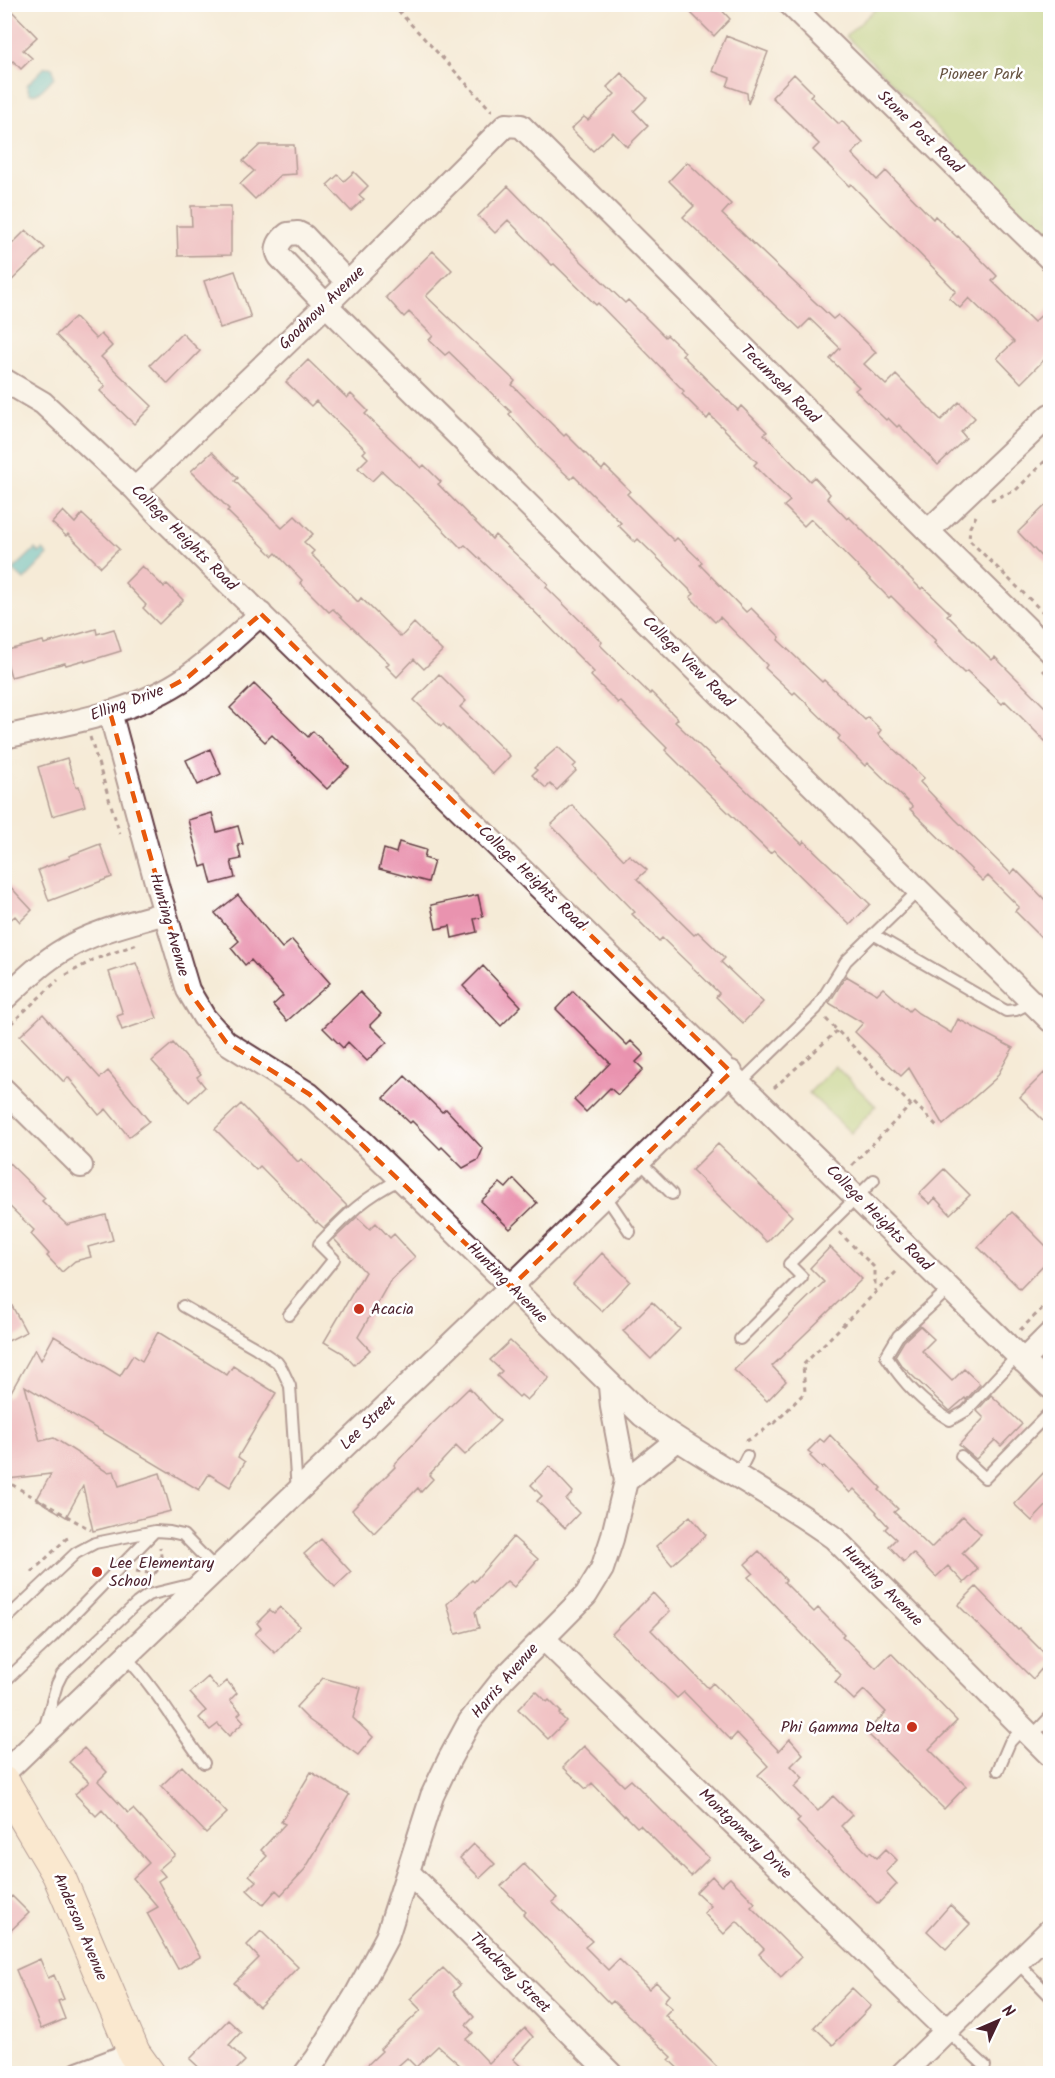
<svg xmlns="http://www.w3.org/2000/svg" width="1055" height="2078" font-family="Kalam,sans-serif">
	<rect width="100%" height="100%" fill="#fff"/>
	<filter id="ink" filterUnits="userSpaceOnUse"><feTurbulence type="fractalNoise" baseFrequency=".0167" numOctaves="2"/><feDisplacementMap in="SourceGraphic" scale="12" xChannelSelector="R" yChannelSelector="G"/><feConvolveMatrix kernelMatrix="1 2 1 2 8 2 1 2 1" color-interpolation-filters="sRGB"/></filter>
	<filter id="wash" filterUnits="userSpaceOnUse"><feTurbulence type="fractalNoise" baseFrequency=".008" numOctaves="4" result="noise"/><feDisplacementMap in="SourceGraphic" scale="24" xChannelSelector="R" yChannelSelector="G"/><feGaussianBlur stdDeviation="1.35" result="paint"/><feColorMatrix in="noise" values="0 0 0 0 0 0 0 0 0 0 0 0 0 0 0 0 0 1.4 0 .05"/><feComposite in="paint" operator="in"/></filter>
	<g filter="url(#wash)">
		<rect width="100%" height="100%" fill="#f5ebd7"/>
		<path fill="#afd079" stroke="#7c7852" stroke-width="1.5" d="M880,5H1050V242L846,36Z
			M835,1066L876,1106L851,1133L809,1093Z"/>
		<path fill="#4dbcc2" stroke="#4c6e76" stroke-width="1.5" d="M45,67H50L53,69L54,77C47,84 39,97 29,93L27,85Z
			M35,549L39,553L43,550L48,555L24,580L13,570Z"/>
		<g id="blocks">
			<path fill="#e993af" d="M5,4L37,37L23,50L32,58L21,69L13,61L4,69Z
				M682,4H716L730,19L714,36Z
				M726,36L768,52L748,104L747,93L727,86L730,78L712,71Z
				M621,73L647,98L634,111L648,126L627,147L613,132L593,151L571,129L584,117L588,120L615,94L607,87Z
				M794,74L813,93L810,96L839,124L842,121L863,143L852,154L877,180L886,171L933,219L935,216L957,237L958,236L997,276L992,281L1034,322L1050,307V354L1021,383L997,358L1014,342L969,298L960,308L949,298L956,291L851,184L849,186L813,150L819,144L772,97Z
				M260,145H294L296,174L280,175L255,199L240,184L254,171L243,161Z
				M687,162L731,204L722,214L833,319L838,315L876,352L864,364L886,385L896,375L941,420L959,402L975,418L961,432L966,438L938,465L899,425L897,427L888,418L886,420L855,390L859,387L830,359L840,348L810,319L800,329L683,217L694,206L669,181Z
				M354,172L368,186L359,195L364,199L351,211L327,185L338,175L344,181Z
				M508,186L582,262L625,303L628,300L665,337L667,335L685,352L682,355L738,410L741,406L767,432L764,434L810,481L814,477L830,494L827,498L847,519L849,517L921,589L923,587L950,613L947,615L992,660L995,657L1050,712V746L1005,701L1002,704L967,671L964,673L934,643L936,641L891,596L889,598L811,519L804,526L784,506L790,501L754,465L757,462L710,415L707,419L682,394L684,391L598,303L596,305L554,264L552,265L508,220L495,233L478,216Z
				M191,206H231V255L178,256L177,226H192Z
				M26,230L45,248L4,288V252Z
				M433,251L452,270L426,296L515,381L512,385L564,436L566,434L602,470L605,466L630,491L627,494L674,541L677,538L702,562L700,565L746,612L751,608L780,637L778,640L822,682L824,680L865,720L868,717L881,730L878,734L924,778L920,782L955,819L1011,874L1015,869L1050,905V946L1015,911L1019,907L988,876L983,881L910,809L913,807L868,763L865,766L838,739L840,736L795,692L793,694L765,668L767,665L720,617L715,622L690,597L694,594L638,539L635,542L618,525L621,523L574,476L571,479L545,455L509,414L511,412L449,352L445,355L429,340L433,336L409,312L404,317L386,297Z
				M235,271L251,318L220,328L204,281Z
				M75,317L96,339L101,334L112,346L101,357L152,406L134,424L100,391L105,386L56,335Z
				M182,333L200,351L168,384L150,365Z
				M308,360L347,398L351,394L368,411L365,414L421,468L424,465L441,482L438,484L492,539L495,535L548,584L546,587L602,642L600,645L650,694L651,692L678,719L675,722L802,844L804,841L870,904L850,925L774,850L770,853L692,777L665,750L667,748L620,701L618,703L591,676L594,672L516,593L465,545L461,548L418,504L382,471L372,481L358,468L368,458L363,453L366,450L316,401L311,406L286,382Z
				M212,452L238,478L235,481L282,528L295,516L313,534L304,542L314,551L311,554L358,602L361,598L401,637L414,623L442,651L424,669L414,659L397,677L386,666L389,663L333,609L329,612L300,583L302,580L276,553L273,556L227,511L229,509L191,471Z
				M1050,501V566L1018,532Z
				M63,511L75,523L82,514L119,549L101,567L68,534L66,536L52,523Z
				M142,566L164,587L167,584L183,600L159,624L143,608L146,605L125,583Z
				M96,629L97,634L114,629L121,651L85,662L84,660L66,665L65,663L11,677L4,651L43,641L44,644Z
				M439,674L466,701L460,707L510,756L493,774L443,724L441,726L414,700Z
				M254,684L308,737L313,731L349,767L327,789L272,735L265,742L230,708Z
				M558,747L576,764L573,767L576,771L557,790L550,784L546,788L532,775L537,770L534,768Z
				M210,749L221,774L198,785L186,760Z
				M67,758L76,787L79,786L85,806L52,816L38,767Z
				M572,805L624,860L629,855L647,870L637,879L694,935L698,932L725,958L721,962L763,1002L743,1023L716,997L719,993L662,938L659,941L632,914L635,912L551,825Z
				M212,813L217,832L238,826L243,844L238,845L241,859L231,861L235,878L212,884L207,865L201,867L188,820Z
				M399,842L426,850L424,858L434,861L428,882L379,869L384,849L396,853Z
				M100,844L112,877L49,901L38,870L70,858L69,856Z
				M4,880L32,910L20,922L15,916L4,925Z
				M238,895L282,948L292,940L330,983L287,1021L273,1005L283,996L251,960L245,965L231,948L239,941L215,913Z
				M478,895L483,917L474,919L477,932L452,938L450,926L436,929L431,905Z
				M136,963L157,1018L122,1030L117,1016L123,1014L109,972Z
				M483,966L521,1006L501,1026L463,986Z
				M846,976L877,994L883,988L909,1011L912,1008L918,1013L951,1033L958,1019L1013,1048L996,1078L943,1125L909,1068L901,1076L855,1032L863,1023L829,1003Z
				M573,991L627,1045L631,1041L644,1054L636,1062L643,1069L618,1095L610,1088L586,1112L574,1100L610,1063L556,1009Z
				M360,992L381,1014L370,1025L387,1042L367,1061L348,1042L343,1048L323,1028Z
				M43,1014L100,1078L108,1071L149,1121L129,1137L106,1109L99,1115L68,1077L64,1082L20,1036Z
				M173,1043L201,1074L197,1077L205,1087L189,1102L152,1061Z
				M1044,1073L1050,1080V1127L1020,1097Z
				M405,1076L442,1112L446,1109L483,1149L478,1160L463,1168L442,1147L440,1149L412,1121L410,1123L384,1098Z
				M241,1104L298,1162L301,1159L347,1206L324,1228L317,1222L316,1223L260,1166L256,1170L215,1129Z
				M718,1144L792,1216L767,1242L692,1170Z
				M4,1158L45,1198L42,1201L67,1225L106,1215L113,1240L88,1247L91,1257L75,1261L62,1272L47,1256L49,1254L31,1234L34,1230L4,1201Z
				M944,1169L970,1195L950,1214L935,1198L930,1204L919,1194Z
				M514,1179L537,1203L510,1229L481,1201L500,1183L506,1188Z
				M1012,1212L1050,1250V1258L1020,1289L978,1247Z
				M357,1217L370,1229L376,1223L390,1238L394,1234L415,1257L390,1281L358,1337L370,1350L354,1365L343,1353L324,1342L365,1272L334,1239Z
				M830,1247L862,1279L772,1366L786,1381L767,1401L734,1370L824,1282L810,1268Z
				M602,1253L630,1281L602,1311L573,1284Z
				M4,1291L26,1332L4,1343Z
				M652,1302L680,1329L651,1359L623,1331Z
				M920,1326L934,1339L922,1351L952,1381L964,1369L980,1384L966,1400L965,1398L950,1411L901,1365L895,1356L904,1341Z
				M158,1332L227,1375L233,1366L276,1393L238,1457L245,1462L230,1487L209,1474L199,1490L25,1386L40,1441L54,1438L107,1472L114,1471L119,1486L160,1473L171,1511L93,1531L83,1486L66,1517L37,1499L51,1474L8,1479L4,1466V1398L8,1397L35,1349L41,1360L54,1336L120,1376L133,1355L142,1361Z
				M510,1341L549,1378L527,1400L521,1395L519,1397L497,1376L502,1371L490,1360Z
				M469,1388L500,1421L465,1455L456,1446L429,1475L433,1479L421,1492L418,1488L374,1533L352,1510L395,1467L394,1465L433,1423Z
				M991,1395L1022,1424L1001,1446L995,1440L976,1459L959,1445L984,1418L977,1411Z
				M830,1435L881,1488L879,1490L898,1509L894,1512L931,1548L963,1516L981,1534L962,1553L978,1569L964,1583L948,1566L936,1577L913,1553L904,1562L889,1546L896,1539L885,1529L888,1526L876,1513L877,1512L854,1489L850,1493L824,1466L822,1468L810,1456L812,1454L808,1451L820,1439L824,1442Z
				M549,1466L573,1492L566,1500L579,1513L565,1528L537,1501L542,1496L531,1485Z
				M1050,1466V1502L1032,1521L1014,1504Z
				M690,1516L706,1535L672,1565L656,1546Z
				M513,1537L538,1559L514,1587L507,1581L475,1612L479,1628L456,1634L447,1604L472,1580L474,1582Z
				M321,1539L351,1572L335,1587L304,1554Z
				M759,1551L786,1580L784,1582L814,1612L818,1608L844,1634L842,1636L876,1668L891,1653L957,1721L929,1749L966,1786L944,1809L866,1732L886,1712L864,1690L854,1700L835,1682L841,1675L748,1577L753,1573L745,1564Z
				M976,1587L1018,1630L1020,1629L1050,1659L1033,1679L958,1605Z
				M653,1593L670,1611L651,1630L708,1688L713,1683L779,1751L790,1739L803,1754L791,1766L803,1778L794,1787L818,1811L833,1796L852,1815L841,1826L868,1854L870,1852L877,1858L886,1849L897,1860L886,1872L897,1884L878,1904L797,1822L800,1819L758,1775L768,1766L737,1733L731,1740L684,1692L677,1698L612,1634Z
				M280,1607L300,1626L275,1653L255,1634L261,1628L257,1623L270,1610L274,1613Z
				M208,1677L218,1689L227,1681L237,1693L230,1700L241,1712L238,1715L244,1722L229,1736L218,1724L210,1730L199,1718L206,1711L190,1693Z
				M323,1678L361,1688L353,1718L373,1737L358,1755L309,1720L296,1707Z
				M536,1691L547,1702L549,1700L561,1712L559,1714L566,1721L548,1739L518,1709Z
				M584,1746L624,1786L631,1780L709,1858L691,1876L640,1825L637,1827L625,1815L624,1816L592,1783L586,1789L563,1767Z
				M84,1748L107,1772L98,1781L128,1813L133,1809L175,1855L159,1869L165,1876L158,1881L200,1957L178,1969L147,1913L158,1907L133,1878L149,1863L102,1810L96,1816L75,1794L89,1782L69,1762Z
				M182,1766L227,1813L206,1833L161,1786Z
				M311,1772L349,1795L305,1869L281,1895L276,1890L263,1905L247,1890L256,1881L249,1875L267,1856L261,1850L285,1824L281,1822Z
				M474,1844L495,1864L480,1878L460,1858Z
				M524,1864L557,1898L552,1902L592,1941L585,1947L608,1970L619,1959L649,1989L656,1982L669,1995L664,2001L672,2008L665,2015L723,2073H683L669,2060L672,2057L613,2001L610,2004L523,1915L526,1912L501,1886Z
				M712,1876L721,1886L730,1878L755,1903L751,1907L801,1957L781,1977L759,1954L764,1949L737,1921L724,1934L704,1913L711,1906L696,1892Z
				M12,1896L29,1913L4,1937V1904Z
				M950,1905L970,1924L946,1949L927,1931Z
				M261,1931L298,1967L259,2007L234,1983L259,1958L247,1945Z
				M40,1959L48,1978L54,1975L64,1999L58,2001L65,2019L41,2029L16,1970Z
				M443,1968L460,1985L453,1992L474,2017L466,2025L473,2033L466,2039L489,2063L525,2028L533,2037L513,2059L528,2073H469L438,2046L416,2067L407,2058L390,2073H359L382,2051L380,2049L421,2010L410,1999Z
				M852,1988L871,2006L833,2045L814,2027Z
				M228,2020L241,2032L229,2045L245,2061L233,2073H205L190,2059Z"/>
		</g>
	</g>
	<g filter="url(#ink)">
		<use href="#blocks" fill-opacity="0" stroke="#643e45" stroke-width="1.5"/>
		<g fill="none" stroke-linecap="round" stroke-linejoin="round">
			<defs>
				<path id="lane" d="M873,934L1006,1011L1016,1010L1032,1002
					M741,1082L816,1009L846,961L919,890
					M640,1162L672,1194
					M605,1195L630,1232
					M950,1288L898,1336L886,1356C903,1383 922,1403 950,1420L966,1411L1018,1355
					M183,1306L256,1348L277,1362L282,1369L290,1386L297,1492
					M289,1315L334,1259L319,1244C345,1216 366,1196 401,1179
					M740,1339L802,1277L789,1264L874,1180
					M961,1456L985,1478L1050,1412
					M737,1476L747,1456
					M4,1621L76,1553L95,1543L155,1531L170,1532L183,1535L216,1569
					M126,1657C156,1689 178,1728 204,1763
					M4,1682L51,1638L155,1531
					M45,1726L57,1684L62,1674L137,1603L148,1595L193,1584
					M1031,1737L1050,1717
					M998,1770L1010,1742L1023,1728
					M1017,1962L1050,1996
					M946,2030L985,2066"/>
				<path id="street" d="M790,4L1050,259
					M348,283L304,236L298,233L288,234C280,240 274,248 280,257L326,305L1050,1020
					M4,380L43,403L135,489L157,513L1050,1387
					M135,489L326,305L506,125L521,126L928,531L1050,651
					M928,531L1050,415
					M110,712L158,889L188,990L204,1017L226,1042L309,1094L364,1143L642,1415C704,1460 772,1493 834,1538L1050,1755
					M4,737C66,723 134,714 187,677C213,659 237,635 261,614
					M4,999C23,981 42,962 65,949C95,931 132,923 165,913
					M4,1090L81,1166
					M1023,1361L1050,1334
					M626,1481L677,1440
					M543,1638L946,2030
					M4,1773L526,1272L731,1072
					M409,1873L611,2074
					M78,2074L134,2053
					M305,2074L317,2058L356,1995L387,1937L432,1796L449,1760L470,1721L504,1678L586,1595L602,1569L612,1539L626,1481L612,1407L610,1386
					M902,2074L1050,1930"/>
				<path id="secondary" d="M4,1783L58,1874L134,2053L149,2074"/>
			</defs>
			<use href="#lane" stroke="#643e45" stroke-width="14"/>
			<use href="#street" stroke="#643e45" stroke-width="26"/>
			<use href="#secondary" stroke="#643e45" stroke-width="34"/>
			<path stroke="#643e45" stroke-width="3" stroke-dasharray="4.5 4.5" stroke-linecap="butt" d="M392,4L492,111
				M991,500L1016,490L1050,456
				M976,516L970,527L969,540L1050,619
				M1043,670L1050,677
				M90,737L120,834
				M66,975L93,960L140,943
				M826,1019L911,1105L913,1102L937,1126
				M4,1030L58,980
				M774,1088L837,1031
				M852,1165L910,1106
				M839,1232L875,1268V1291
				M1020,1330L1050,1301
				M746,1441L762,1432L773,1421L775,1423L805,1392L803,1365L899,1269
				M4,1480L91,1530
				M136,1571L155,1574
				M32,1572L66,1539L71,1537
				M149,1580L162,1565L160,1547"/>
			<use href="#lane" stroke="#fff" stroke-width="10"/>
			<use href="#street" stroke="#fff" stroke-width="22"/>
			<use href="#secondary" stroke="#fee4c6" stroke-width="32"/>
		</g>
	</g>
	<path d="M0 0H1055V2078H0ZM261,614L731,1072L511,1287L309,1094L226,1042L188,990L110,712L154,696L188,677Z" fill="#f5ebd7" fill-opacity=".55" fill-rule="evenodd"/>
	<path fill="none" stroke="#e8590c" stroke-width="4.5" stroke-dasharray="12 8" stroke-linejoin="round" d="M261,614L731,1072L511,1287L309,1094L226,1042L188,990L110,712L154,696L188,677Z"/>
	<g fill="#c8321e" stroke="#fff" stroke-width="2">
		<circle cx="359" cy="1309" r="6"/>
		<circle cx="97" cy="1572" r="6"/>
		<circle cx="912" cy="1727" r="6"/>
	</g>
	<g text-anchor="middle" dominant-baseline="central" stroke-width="5" stroke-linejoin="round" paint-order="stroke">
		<g font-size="16" fill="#685442" stroke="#fff">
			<text x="981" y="74">Pioneer Park</text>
		</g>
		<g font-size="16" fill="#4a1f2b" stroke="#fff">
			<text transform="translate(920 132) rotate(44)">Stone Post Road</text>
			<text transform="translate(322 308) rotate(-44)">Goodnow Avenue</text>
			<text transform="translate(780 384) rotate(45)">Tecumseh Road</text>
			<text transform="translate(184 538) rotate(45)">College Heights Road</text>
			<text transform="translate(688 662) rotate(45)">College View Road</text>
			<text transform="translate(127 703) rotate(-20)">Elling Drive</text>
			<text transform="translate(532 878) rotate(44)">College Heights Road</text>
			<text transform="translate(169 925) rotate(74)">Hunting Avenue</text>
			<text transform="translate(879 1218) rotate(45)">College Heights Road</text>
			<text transform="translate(507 1283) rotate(45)">Hunting Avenue</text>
			<text transform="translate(368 1423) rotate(-44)">Lee Street</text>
			<text transform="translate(882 1586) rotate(45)">Hunting Avenue</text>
			<text transform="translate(505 1681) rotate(-49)">Harris Avenue</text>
			<text transform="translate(745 1834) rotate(44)">Montgomery Drive</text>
			<text transform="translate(80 1927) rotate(67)">Anderson Avenue</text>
			<text transform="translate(510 1973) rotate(45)">Thackrey Street</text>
		</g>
		<g font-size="16" fill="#4a1f2b" stroke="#fff" text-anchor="start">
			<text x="371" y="1309">Acacia</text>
			<text x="109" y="1563">Lee Elementary<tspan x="109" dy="18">School</tspan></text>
			<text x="900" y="1727" text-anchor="end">Phi Gamma Delta</text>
		</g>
	</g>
	<rect width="1055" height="2078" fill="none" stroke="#fff" stroke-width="24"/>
	<g transform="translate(998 2021) rotate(46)" stroke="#ffffff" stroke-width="4.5" paint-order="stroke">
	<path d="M0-4.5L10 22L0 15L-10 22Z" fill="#4a1f2b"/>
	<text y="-9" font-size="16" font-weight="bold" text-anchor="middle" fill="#4a1f2b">N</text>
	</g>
</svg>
